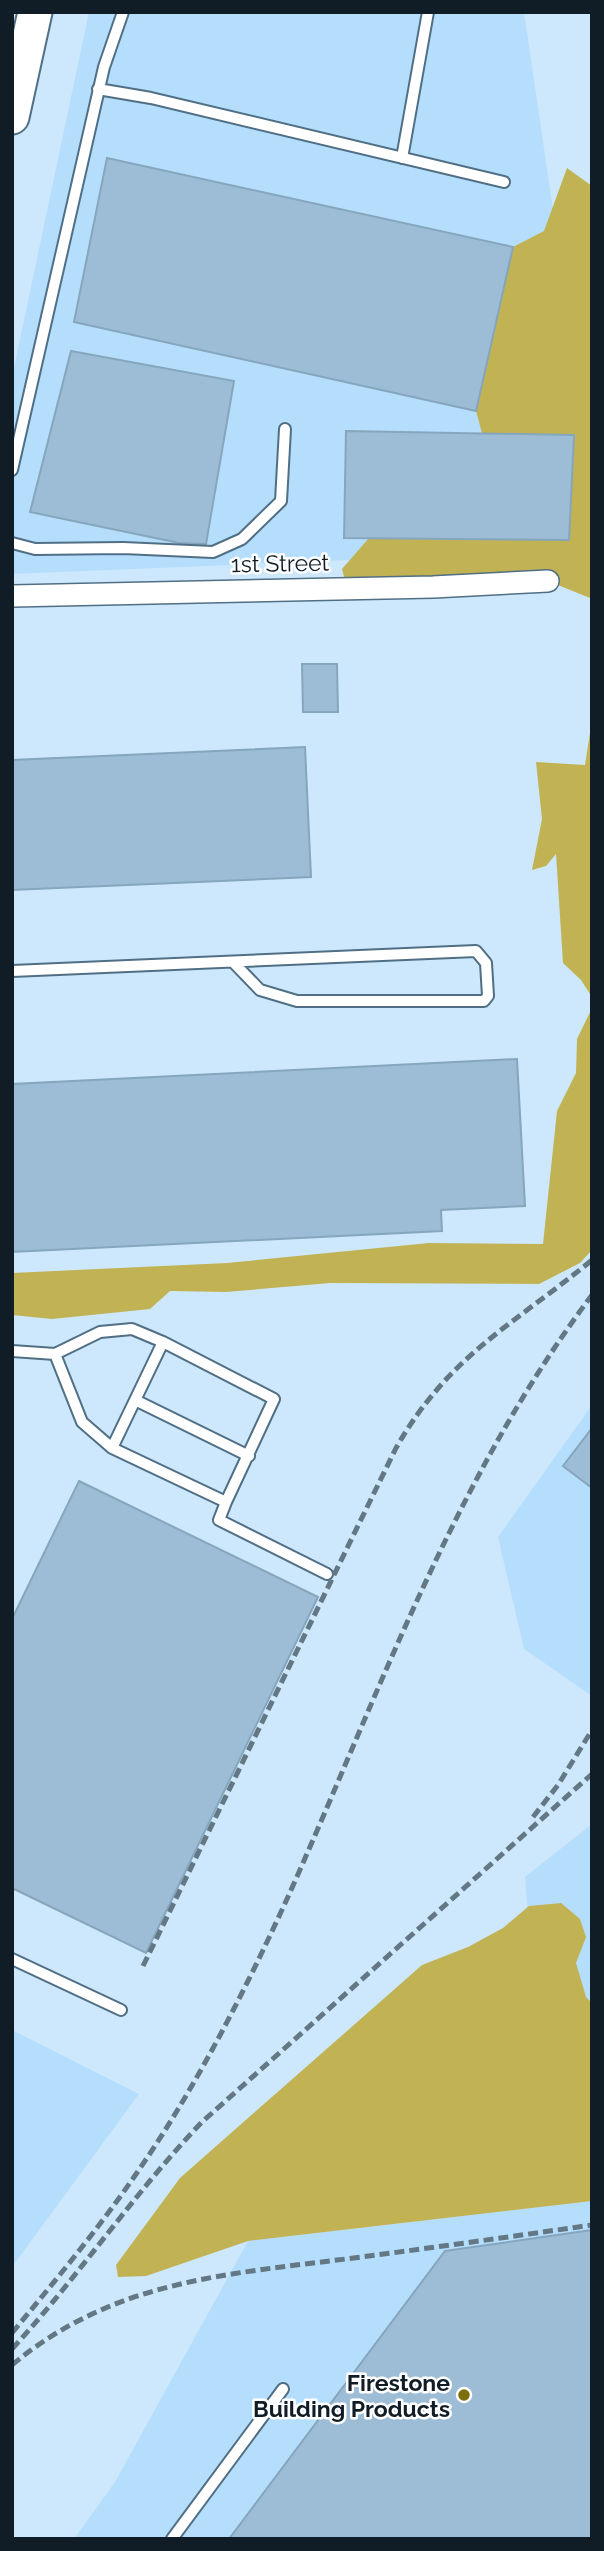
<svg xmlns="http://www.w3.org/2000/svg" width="604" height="2551" font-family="Raleway,sans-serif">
	<rect width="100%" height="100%" fill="#cde8fc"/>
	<path fill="#b5defc" d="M89,12H524L592,476V550L12,574V377Z
		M592,1405V1696L524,1649L498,1537Z
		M592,1824V2014L533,1980L525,1877Z
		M12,2030L139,2094L12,2267Z
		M592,2201V2539H74L115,2482L248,2241Z"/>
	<path fill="#c1b254" d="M567,168L592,186V594L590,598L548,581L347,588L342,569L369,538L569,540L574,435L482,433L476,411L513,247L544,231Z
		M592,720V997L581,980L563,963L556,854L546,866L532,870L542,819L536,762L585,765Z
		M592,1008V1250L580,1263L539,1284L330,1283L226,1292L170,1291L150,1309L52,1319L12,1315V1273L227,1263L429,1243L543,1244L557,1111L576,1073L577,1039Z
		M561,1903L580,1919L586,1937L576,1963L586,1997L592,2003V2201L248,2241L146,2276L118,2277L116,2265L180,2178L422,1965L468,1947L503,1928L529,1906Z"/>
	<path fill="#9cbdd5" stroke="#85a6bd" stroke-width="2" d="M107,158L513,247L476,411L74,322Z
		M71,351L234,381L206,544L179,543L30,512Z
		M346,431L574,435L569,540L344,538Z
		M302,664H337L338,712H303Z
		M305,747L311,877L12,890V760Z
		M517,1059L525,1206L441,1210L442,1231L12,1252V1084Z
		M592,1428V1488L563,1466Z
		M79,1481L318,1597L146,1953L12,1888V1619Z
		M592,2230V2539H229L445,2251Z"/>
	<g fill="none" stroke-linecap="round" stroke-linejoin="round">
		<defs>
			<path id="lane" d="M98,89L151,98L504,182
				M402,158L428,12
				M12,470L104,67L123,12
				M12,543L35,549L123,548L213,552L242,539L281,501L285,429
				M12,971L476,951L486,963L488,996L484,1001H297L260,990L234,963
				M12,1351L55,1354L100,1332L132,1329L163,1342L274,1399L226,1502L112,1448L82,1422L55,1354
				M135,1400L249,1456
				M112,1448L163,1342
				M226,1502L219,1520L327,1574
				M12,1959L121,2010
				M172,2539L283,2389"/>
			<path id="street" d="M12,596L433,587L548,581"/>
			<path id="primary" d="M12,117L35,12"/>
		</defs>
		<use href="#lane" stroke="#506f85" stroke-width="14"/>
		<use href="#street" stroke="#506f85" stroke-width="24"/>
		<use href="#primary" stroke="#506f85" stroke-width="37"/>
		<use href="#lane" stroke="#fff" stroke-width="10"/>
		<use href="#street" stroke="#fff" stroke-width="21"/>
		<use href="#primary" stroke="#fff" stroke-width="33"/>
		<path stroke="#637785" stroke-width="5" stroke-dasharray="10 5" stroke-linecap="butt" d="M533,1817L558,1785L592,1730
			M143,1966L396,1448C449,1355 513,1325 592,1260
			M12,2333C54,2282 96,2232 134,2177C194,2091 243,1995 287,1899C379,1694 455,1477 592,1295
			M12,2349C79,2276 134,2193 202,2122L592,1774
			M12,2365C116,2278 233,2274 361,2257C438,2247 515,2236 592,2225"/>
	</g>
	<circle fill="#7b6e0b" stroke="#fff" stroke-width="2.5" cx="464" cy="2395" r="7"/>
	<g text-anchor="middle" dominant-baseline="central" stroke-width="5" stroke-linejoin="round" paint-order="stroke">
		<g font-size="23" fill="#101d26" stroke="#fff">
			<text transform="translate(280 563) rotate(-1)">1st Street</text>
		</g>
		<g font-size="23" font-weight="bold" fill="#101d26" stroke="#fff" text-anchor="end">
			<text x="450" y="2382">Firestone<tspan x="450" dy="26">Building Products</tspan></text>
		</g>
	</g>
	<rect width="604" height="2551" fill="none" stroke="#101d26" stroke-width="28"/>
</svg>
